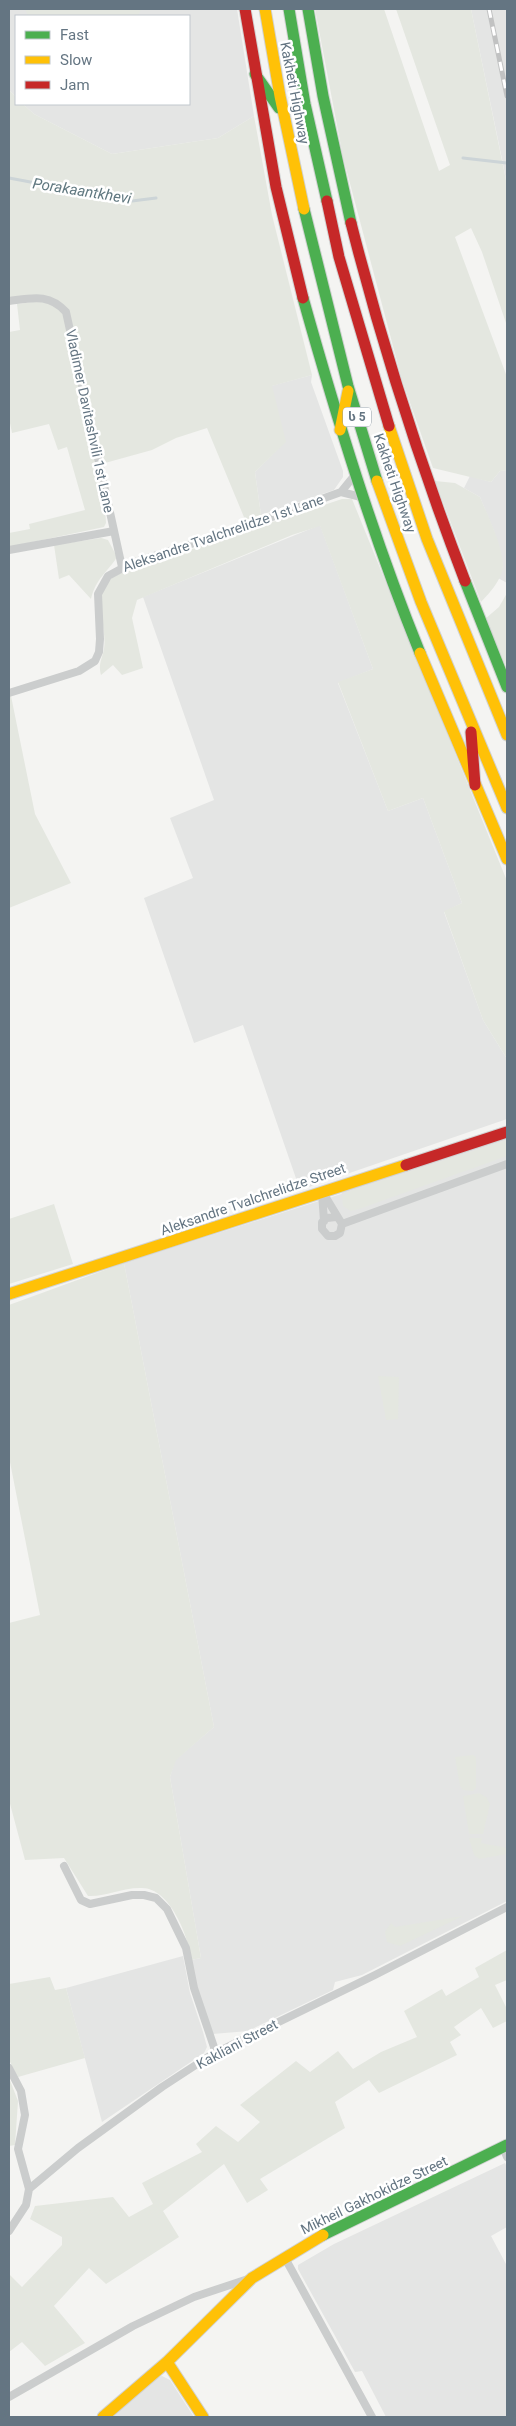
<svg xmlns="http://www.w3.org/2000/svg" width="516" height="2426" font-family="Roboto,'Noto Sans Georgian',sans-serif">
	<rect width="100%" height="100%" fill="#f4f4f2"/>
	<path fill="#e4e5e4" d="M9,9H237L254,116L218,138L112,154L34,114L23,104H189V16H16V97L9,90Z
		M471,9H507V185L503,164Z
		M312,375L311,382L343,471V477L334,490L261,515L255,472L285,442L271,386Z
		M507,470V583L498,578L503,566L494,531L480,497L464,488L470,476L491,482L500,471Z
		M320,525L373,669L338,683L388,811L423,798L462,903L444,912L483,1020L507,1059V1119L300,1190L243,1025L194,1043L144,898L193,878L170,818L214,800L143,597Z
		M507,1136V1901L362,1975L335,1982L333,1990L248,2031L213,2034L200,2000L191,1960L201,1958L170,1777L175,1760L214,1727L124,1263L341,1194L347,1188Z
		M183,1956L190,1993L203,2032L207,2047L204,2053L102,2122L66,1988Z
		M505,2163L507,2167V2227L491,2236L507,2266V2417H386L362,2371L355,2372L298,2269V2265L334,2244Z
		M162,2376L170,2380L194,2417H113L156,2378Z"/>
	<path fill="#e4e7e0" d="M25,9H141L138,16H28Z
		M315,9H384L439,171L450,165L396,9H471L507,185V326L482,252L471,228L455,237L507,377V470L500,471L491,482L433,468L402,380L343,157Z
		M9,90L16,97V104H23L34,114L112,154L218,138L254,116L272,215L312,375L272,386L286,442L255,472L261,515L246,522L207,428L176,438L152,450L105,463L65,306C49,292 28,297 9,300Z
		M41,301L58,307L65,317L105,507L106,523L104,527L9,547V533L30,529L29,524L85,510L67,447L58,450L49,424L12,433L9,418V332L20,330L17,304Z
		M435,481L455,483L480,497C488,516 502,544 503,565C503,578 490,593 481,602Z
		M342,499H352L507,881V1059L483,1020L444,911L462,903L423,798L388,811L338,682L373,669L320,526L292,535L137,600L132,618L143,668L122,675L113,665L101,675C98,664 102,659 104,649C107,629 95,605 104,586C109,578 119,574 126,571Z
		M101,538L108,540L117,557C107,573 96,578 91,599L69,575L59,579L54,545Z
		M507,593V668L485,619L499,607Z
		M11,696L35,814L71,883L9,908V697Z
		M507,1140V1156L359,1209L351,1211L343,1206L342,1196L352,1190Z
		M54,1204L73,1264L9,1284V1219Z
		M124,1263L214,1727L176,1760L170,1777L201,1958L191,1960C189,1937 170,1888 142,1888C124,1887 106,1897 88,1896L64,1858L25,1860L9,1800V1623L40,1615L9,1457V1305Z
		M378,1376L399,1377L398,1419L386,1420Z
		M473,1755L476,1757V1788L473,1791L463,1790L460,1786L455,1757Z
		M479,1793L486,1797L490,1804L483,1834H469L463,1796Z
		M469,1838H482L481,1843L507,1848V1854L479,1859L474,1855Z
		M463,1916L400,1946L387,1942L385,1932L391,1923L395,1927Z
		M507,1950V1980L495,1985L507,2009V2021L493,2028L481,2008L454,2027L461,2035L450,2042L457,2055L379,2093L369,2080L335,2102L345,2128L260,2179L268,2190L247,2203L224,2164L163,2211L179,2237L106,2284L89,2268L54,2306L85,2343L45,2366L22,2342L9,2352V2274L22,2287L62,2245V2237L30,2219L35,2206L113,2197L129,2217L153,2204L142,2183L202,2152L196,2144L216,2126L238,2142L260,2122L240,2105L296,2061L310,2072L338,2051L353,2069L381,2052L417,2037L404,2011L442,1989L446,1996L479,1977L475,1968Z
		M50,1977L55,1990L66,1988L85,2058L18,2077L9,2060V1984Z
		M9,2078L18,2101L15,2145L9,2146Z"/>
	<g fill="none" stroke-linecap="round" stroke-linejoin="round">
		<path stroke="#ccd4d7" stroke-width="3" d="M463,158L507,163
			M9,178L132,201L156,198"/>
		<defs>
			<path id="fast" d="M289,9L305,104L327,201
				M308,9L323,96L351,223
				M255,74L279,108
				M304,209L348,386L377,481
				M303,298C337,419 373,537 420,653
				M465,581L507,687
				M323,2235L507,2145"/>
			<path id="slow" d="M265,9L280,96L304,209
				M389,426L427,539L507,735
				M340,430L348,391
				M377,481L421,602L507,808
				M420,653L507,859
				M9,1294L406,1165
				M167,2362L203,2417
				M103,2417L167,2362L252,2278L323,2235"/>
			<path id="jam" d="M245,9L276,187L303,298
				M327,201L339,257L389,426
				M351,223C382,345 420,464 465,581
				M471,732L475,785
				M406,1165L507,1132"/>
		</defs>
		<use href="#fast" stroke="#d0d2d2" stroke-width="13"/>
		<use href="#slow" stroke="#d0d2d2" stroke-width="13"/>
		<use href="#jam" stroke="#d0d2d2" stroke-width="13"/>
		<path stroke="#cbcdcd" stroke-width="8" d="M9,301C32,298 49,293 66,312L122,567
			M341,492L361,497
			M9,550L114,531
			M9,693L79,671L95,661L99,652L100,639L98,594L108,576L132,563L244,527L341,492L354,476
			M322,1191L342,1224L340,1233L335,1236H328L322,1229V1222L327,1218L336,1217
			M322,1193L324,1221
			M342,1224L507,1164
			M64,1866L81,1900L90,1904L132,1895H144L156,1898L167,1909L186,1948L194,1988L216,2053
			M9,2068L21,2091L25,2115L18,2149L29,2189
			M503,2147L507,2157
			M9,2231L26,2205L29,2189L78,2148L162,2087L211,2055L375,1975L507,1907
			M285,2258L372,2417
			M9,2397L133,2326L194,2297L248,2279"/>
		<use href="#fast" stroke="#4caf50" stroke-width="11"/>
		<use href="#slow" stroke="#ffc107" stroke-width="11"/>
		<use href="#jam" stroke="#c62828" stroke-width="11"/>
		<defs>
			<path id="rail" d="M489,9L507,96"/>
		</defs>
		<use href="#rail" stroke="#c1c2c2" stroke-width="5"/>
		<use href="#rail" stroke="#fff" stroke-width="3" stroke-dasharray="9" stroke-linecap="butt"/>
	</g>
	<g text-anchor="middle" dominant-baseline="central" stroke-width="5" stroke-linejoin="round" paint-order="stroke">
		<rect fill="#fff" stroke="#929ea8" stroke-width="1" x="343" y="407.5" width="28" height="19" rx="4"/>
		<g font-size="12" font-weight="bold" fill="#647582">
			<text x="357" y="417">ს 5</text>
		</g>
		<g font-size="14" fill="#647582" stroke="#fff">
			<text transform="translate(295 93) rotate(79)">Kakheti Highway</text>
			<text transform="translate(90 421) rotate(78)">Vladimer Davitashvili 1st Lane</text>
			<text transform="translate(395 483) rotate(71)">Kakheti Highway</text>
			<text transform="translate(223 533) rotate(-19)">Aleksandre Tvalchrelidze 1st Lane</text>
			<text transform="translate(253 1199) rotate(-19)">Aleksandre Tvalchrelidze Street</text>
			<text transform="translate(237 2044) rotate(-28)">Kakliani Street</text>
			<text transform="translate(374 2195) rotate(-26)">Mikheil Gakhokidze Street</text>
		</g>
		<g font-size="15" font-style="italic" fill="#5f777f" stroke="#fff">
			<text transform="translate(82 191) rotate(9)">Porakaantkhevi</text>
		</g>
	</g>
	<rect width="516" height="2426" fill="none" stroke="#647582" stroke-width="20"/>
	<rect x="15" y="15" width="175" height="90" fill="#ffffff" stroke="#c1c8cd"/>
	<rect x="25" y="31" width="25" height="8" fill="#4caf50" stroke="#c1c8cd"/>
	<text x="60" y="40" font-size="15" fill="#647582">Fast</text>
	<rect x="25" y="56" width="25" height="8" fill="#ffc107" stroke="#c1c8cd"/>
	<text x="60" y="65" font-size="15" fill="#647582">Slow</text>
	<rect x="25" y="81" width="25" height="8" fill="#c62828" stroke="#c1c8cd"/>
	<text x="60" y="90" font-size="15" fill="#647582">Jam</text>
</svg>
